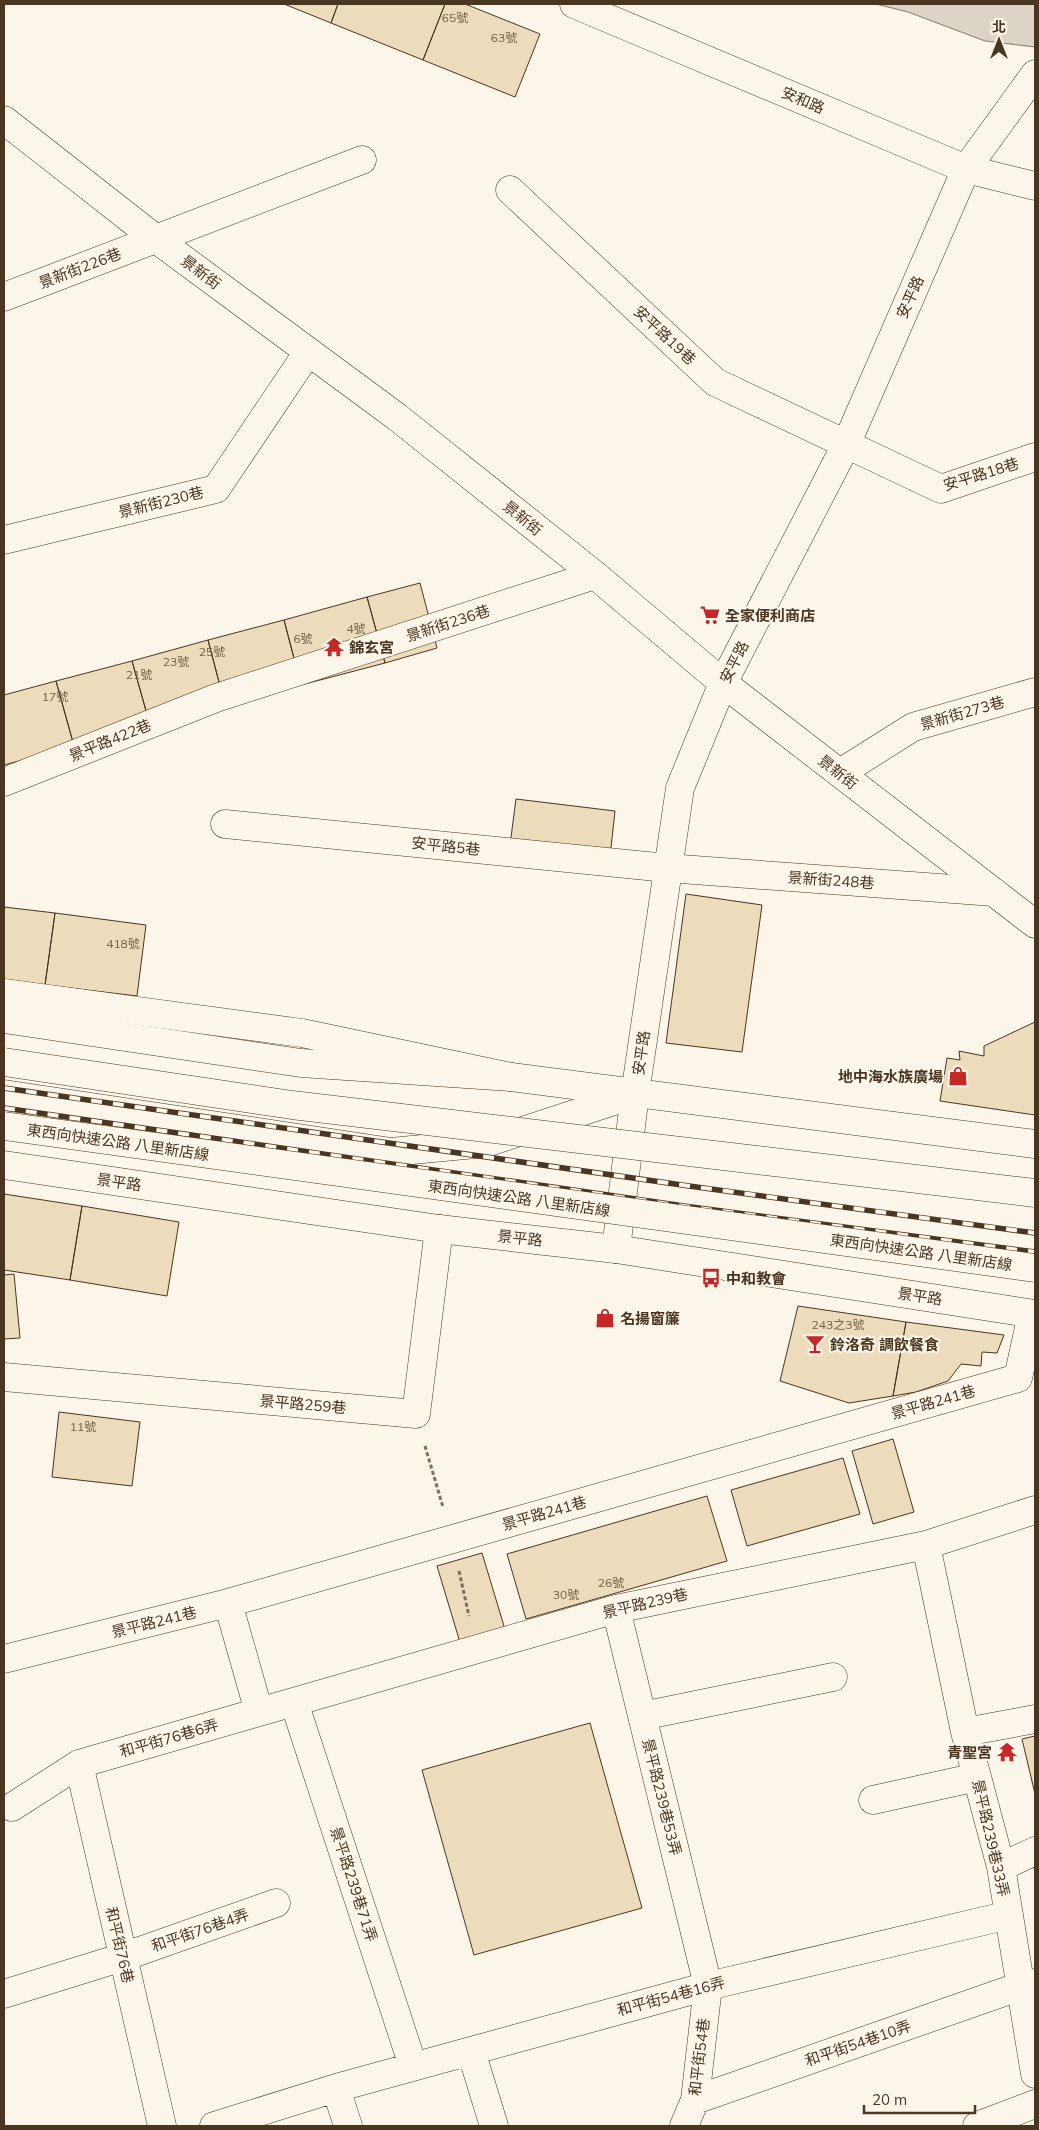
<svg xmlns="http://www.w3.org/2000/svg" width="1039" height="2130" font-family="Mulish,'Noto Sans TC',sans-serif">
	<rect width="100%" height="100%" fill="#fbf6e9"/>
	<path fill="#dcd4c6" stroke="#887966" d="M876,4H1035V47L985,41L908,12Z"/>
	<path fill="#ecdcbc" stroke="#4a3520" d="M284,4H338L331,23Z
		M338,4H445L423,60L331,23Z
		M445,4H465L540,34L515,97L423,60Z
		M420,583L437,648L385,663L367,597Z
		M367,597L385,663L301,685L284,620Z
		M284,620L301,685L225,705L208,640Z
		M208,640L225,705L150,725L132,661Z
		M132,661L150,725L74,746L56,681Z
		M56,681L74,746L4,765V695Z
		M516,799L615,811L610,857L510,845Z
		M686,894L762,905L742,1052L666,1043Z
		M4,907L55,913L45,985L4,979Z
		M55,913L146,925L137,996L45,985Z
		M1035,1022V1115L940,1101L947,1058L960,1060L959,1051L984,1056V1046Z
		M4,1194L82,1206L70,1280L4,1270Z
		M82,1206L179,1222L167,1296L70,1280Z
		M14,1274L20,1338L4,1339V1275Z
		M798,1306L906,1322L893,1396L849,1403L780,1381Z
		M906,1322L1004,1335L997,1353L982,1352L981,1366L961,1364L948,1381L916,1392L893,1396Z
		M59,1412L140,1422L132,1486L52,1477Z
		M893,1439L914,1512L873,1524L852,1451Z
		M843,1458L860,1514L747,1546L731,1490Z
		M707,1496L727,1561L526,1619L507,1554Z
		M482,1553L507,1636L462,1649L437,1566Z
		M590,1723L642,1908L474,1955L422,1770Z
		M1035,1736V1794L1022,1739Z"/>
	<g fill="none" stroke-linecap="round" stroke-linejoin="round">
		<defs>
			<path id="minor" d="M574,4L966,169L1035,186
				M4,120L156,239L397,417L595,575L723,683L1035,924
				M510,190L715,382L941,489L1035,457
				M4,297L362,160
				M4,540L216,489L308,352
				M840,773L913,727L1035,692
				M4,782L216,698L595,575
				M225,824L667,868L994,892
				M616,1249L635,1094L680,788L723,683L846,445L966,169L1035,74
				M4,1377L416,1414L439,1229
				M926,1545L965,1732L1001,1867L1035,2074
				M228,1603L259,1712
				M616,1609L708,1986L695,2100L684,2126
				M4,1659L228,1603L1018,1378L1032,1314
				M294,1702L413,2066
				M642,1716L833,1677
				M965,1732L1035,1719
				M79,1764L162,2126
				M873,1800L977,1777
				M12,1807L79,1764L259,1712L616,1609L926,1545L1035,1510
				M1001,1867L1035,1851
				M4,1994L123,1957L276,1903
				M471,2051L494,2126
				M336,2088L348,2126
				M695,2100L1021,1986L1035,1983
				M214,2126L336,2088L708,1986L1009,1915
				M977,2126L1035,2104"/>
			<path id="major" d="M4,993L302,1033L511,1077L1035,1144
				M4,1094L391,1152L486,1143L629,1096
				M4,1165L439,1229L616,1249L1035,1314"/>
			<path id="highway" d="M4,1019L301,1063L511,1077"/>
		</defs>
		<use href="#minor" stroke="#4a3520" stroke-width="29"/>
		<use href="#major" stroke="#4a3520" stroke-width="29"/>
		<use href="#highway" stroke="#4a3520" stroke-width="29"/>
		<path stroke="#7f6f5c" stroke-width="3" stroke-dasharray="4 2.5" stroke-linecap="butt" d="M425,1446L443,1507
			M459,1571L469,1616"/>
		<use href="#minor" stroke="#fbf6e9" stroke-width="28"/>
		<use href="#major" stroke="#fbf6e9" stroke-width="28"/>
		<use href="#highway" stroke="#fbf6e9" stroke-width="28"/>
		<defs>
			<path id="rail" d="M4,1088L689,1186L1035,1233
				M4,1108L684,1206L1035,1252"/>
		</defs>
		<use href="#rail" stroke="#4a3520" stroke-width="5.5"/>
		<use href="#rail" stroke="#fbf6e9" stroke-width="4" stroke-dasharray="11" stroke-linecap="butt"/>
		<defs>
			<path id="highway-bridge" d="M4,1062L292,1105L1035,1193
				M4,1126L1035,1268"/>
		</defs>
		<use href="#highway-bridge" stroke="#4a3520" stroke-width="29" stroke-linecap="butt"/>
		<use href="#highway-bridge" stroke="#fbf6e9" stroke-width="28"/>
	</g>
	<defs>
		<symbol id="supermarket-bare" viewBox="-9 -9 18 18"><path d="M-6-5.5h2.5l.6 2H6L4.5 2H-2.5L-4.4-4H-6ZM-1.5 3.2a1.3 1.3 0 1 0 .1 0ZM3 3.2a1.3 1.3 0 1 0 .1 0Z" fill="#c62828" stroke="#fbf6e9" stroke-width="2.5" paint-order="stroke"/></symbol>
		<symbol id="temple-bare" viewBox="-9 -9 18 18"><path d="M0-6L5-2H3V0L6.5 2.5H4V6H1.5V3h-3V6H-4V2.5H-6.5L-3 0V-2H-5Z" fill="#c62828" stroke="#fbf6e9" stroke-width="2.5" paint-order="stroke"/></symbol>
		<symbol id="shop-bare" viewBox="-9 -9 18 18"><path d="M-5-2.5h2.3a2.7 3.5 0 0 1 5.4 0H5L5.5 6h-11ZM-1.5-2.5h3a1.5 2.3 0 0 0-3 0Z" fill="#c62828" stroke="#fbf6e9" stroke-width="2.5" paint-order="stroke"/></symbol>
		<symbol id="bus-bare" viewBox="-9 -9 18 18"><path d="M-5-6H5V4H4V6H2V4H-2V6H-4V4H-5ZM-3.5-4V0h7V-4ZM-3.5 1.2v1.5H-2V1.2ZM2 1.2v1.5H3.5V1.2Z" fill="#c62828" stroke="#fbf6e9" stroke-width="2.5" paint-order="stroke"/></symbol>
		<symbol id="bar-bare" viewBox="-9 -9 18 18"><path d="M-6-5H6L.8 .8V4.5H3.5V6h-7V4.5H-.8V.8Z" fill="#c62828" stroke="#fbf6e9" stroke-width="2.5" paint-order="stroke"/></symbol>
	</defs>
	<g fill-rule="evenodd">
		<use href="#supermarket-bare" x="696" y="601" width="28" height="28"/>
		<use href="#temple-bare" x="320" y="633" width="28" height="28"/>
		<use href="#shop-bare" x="944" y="1062" width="28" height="28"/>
		<use href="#bus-bare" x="697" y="1264" width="28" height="28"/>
		<use href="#shop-bare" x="591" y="1304" width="28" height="28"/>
		<use href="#bar-bare" x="801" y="1330" width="28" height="28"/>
		<use href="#temple-bare" x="993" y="1738" width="28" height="28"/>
	</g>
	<g text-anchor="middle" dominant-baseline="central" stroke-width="4" stroke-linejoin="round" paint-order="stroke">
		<g font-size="12" fill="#725f47">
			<text x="455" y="17">65號</text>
			<text x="504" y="37">63號</text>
			<text x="356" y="628">4號</text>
			<text x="303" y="638">6號</text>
			<text x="212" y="651">25號</text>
			<text x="176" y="661">23號</text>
			<text x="139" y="674">21號</text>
			<text x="55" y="696">17號</text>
			<text x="123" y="943">418號</text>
			<text x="838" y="1324">243之3號</text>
			<text x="83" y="1426">11號</text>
			<text x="611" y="1582">26號</text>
			<text x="566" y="1594">30號</text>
		</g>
		<g font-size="15" fill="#4a3520" stroke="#fbf6e9">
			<text transform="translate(803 100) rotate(23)">安和路</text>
			<text transform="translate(80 268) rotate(-21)">景新街226巷</text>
			<text transform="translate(201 272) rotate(37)">景新街</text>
			<text transform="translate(910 297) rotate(-66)">安平路</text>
			<text transform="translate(665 335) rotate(43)">安平路19巷</text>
			<text transform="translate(981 474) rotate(-17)">安平路18巷</text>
			<text transform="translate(161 502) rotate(-14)">景新街230巷</text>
			<text transform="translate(523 518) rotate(39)">景新街</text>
			<text transform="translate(448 623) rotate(-18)">景新街236巷</text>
			<text transform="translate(734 662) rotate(-63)">安平路</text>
			<text transform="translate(962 713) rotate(-16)">景新街273巷</text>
			<text transform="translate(110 740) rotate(-22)">景平路422巷</text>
			<text transform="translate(838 772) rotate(38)">景新街</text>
			<text transform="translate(446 846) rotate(6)">安平路5巷</text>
			<text transform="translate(831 880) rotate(4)">景新街248巷</text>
			<text transform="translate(641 1053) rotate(-82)">安平路</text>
			<text transform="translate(118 1142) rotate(8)">東西向快速公路 八里新店線</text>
			<text transform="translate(119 1182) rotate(8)">景平路</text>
			<text transform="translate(519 1198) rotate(8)">東西向快速公路 八里新店線</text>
			<text transform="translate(520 1238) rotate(6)">景平路</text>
			<text transform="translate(921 1252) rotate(8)">東西向快速公路 八里新店線</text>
			<text transform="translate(920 1296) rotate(9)">景平路</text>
			<text transform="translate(933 1402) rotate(-16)">景平路241巷</text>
			<text transform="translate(303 1404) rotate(5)">景平路259巷</text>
			<text transform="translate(544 1513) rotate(-16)">景平路241巷</text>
			<text transform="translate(645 1603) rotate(-13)">景平路239巷</text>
			<text transform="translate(154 1622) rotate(-14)">景平路241巷</text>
			<text transform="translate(169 1738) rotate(-16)">和平街76巷6弄</text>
			<text transform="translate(662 1797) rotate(76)">景平路239巷53弄</text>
			<text transform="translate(991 1838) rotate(77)">景平路239巷33弄</text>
			<text transform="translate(354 1884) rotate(72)">景平路239巷71弄</text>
			<text transform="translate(200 1930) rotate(-19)">和平街76巷4弄</text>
			<text transform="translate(120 1945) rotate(77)">和平街76巷</text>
			<text transform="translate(671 1996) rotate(-15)">和平街54巷16弄</text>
			<text transform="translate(858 2043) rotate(-19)">和平街54巷10弄</text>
			<text transform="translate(699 2057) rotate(-83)">和平街54巷</text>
		</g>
		<g font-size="15" font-weight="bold" fill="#4a3520" stroke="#fbf6e9" text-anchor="start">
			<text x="725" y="615">全家便利商店</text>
			<text x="349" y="647">錦玄宮</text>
			<text x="943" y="1076" text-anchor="end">地中海水族廣場</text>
			<text x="726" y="1278">中和教會</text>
			<text x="620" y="1318">名揚窗簾</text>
			<text x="830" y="1344">鈴洛奇 調飲餐食</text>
			<text x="992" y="1752" text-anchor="end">青聖宮</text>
		</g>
	</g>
	<rect width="1039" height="2130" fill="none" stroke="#4a3520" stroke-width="10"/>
	<g transform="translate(999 40)" stroke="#fbf6e9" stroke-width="4" paint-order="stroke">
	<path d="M0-4L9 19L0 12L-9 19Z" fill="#4a3520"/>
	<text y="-8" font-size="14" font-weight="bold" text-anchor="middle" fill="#4a3520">北</text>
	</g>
	<path d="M864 2105v8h111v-8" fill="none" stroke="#4a3520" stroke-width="2.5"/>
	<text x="872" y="2105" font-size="15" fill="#4a3520" stroke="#fbf6e9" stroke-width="4" paint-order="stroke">20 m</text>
</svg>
